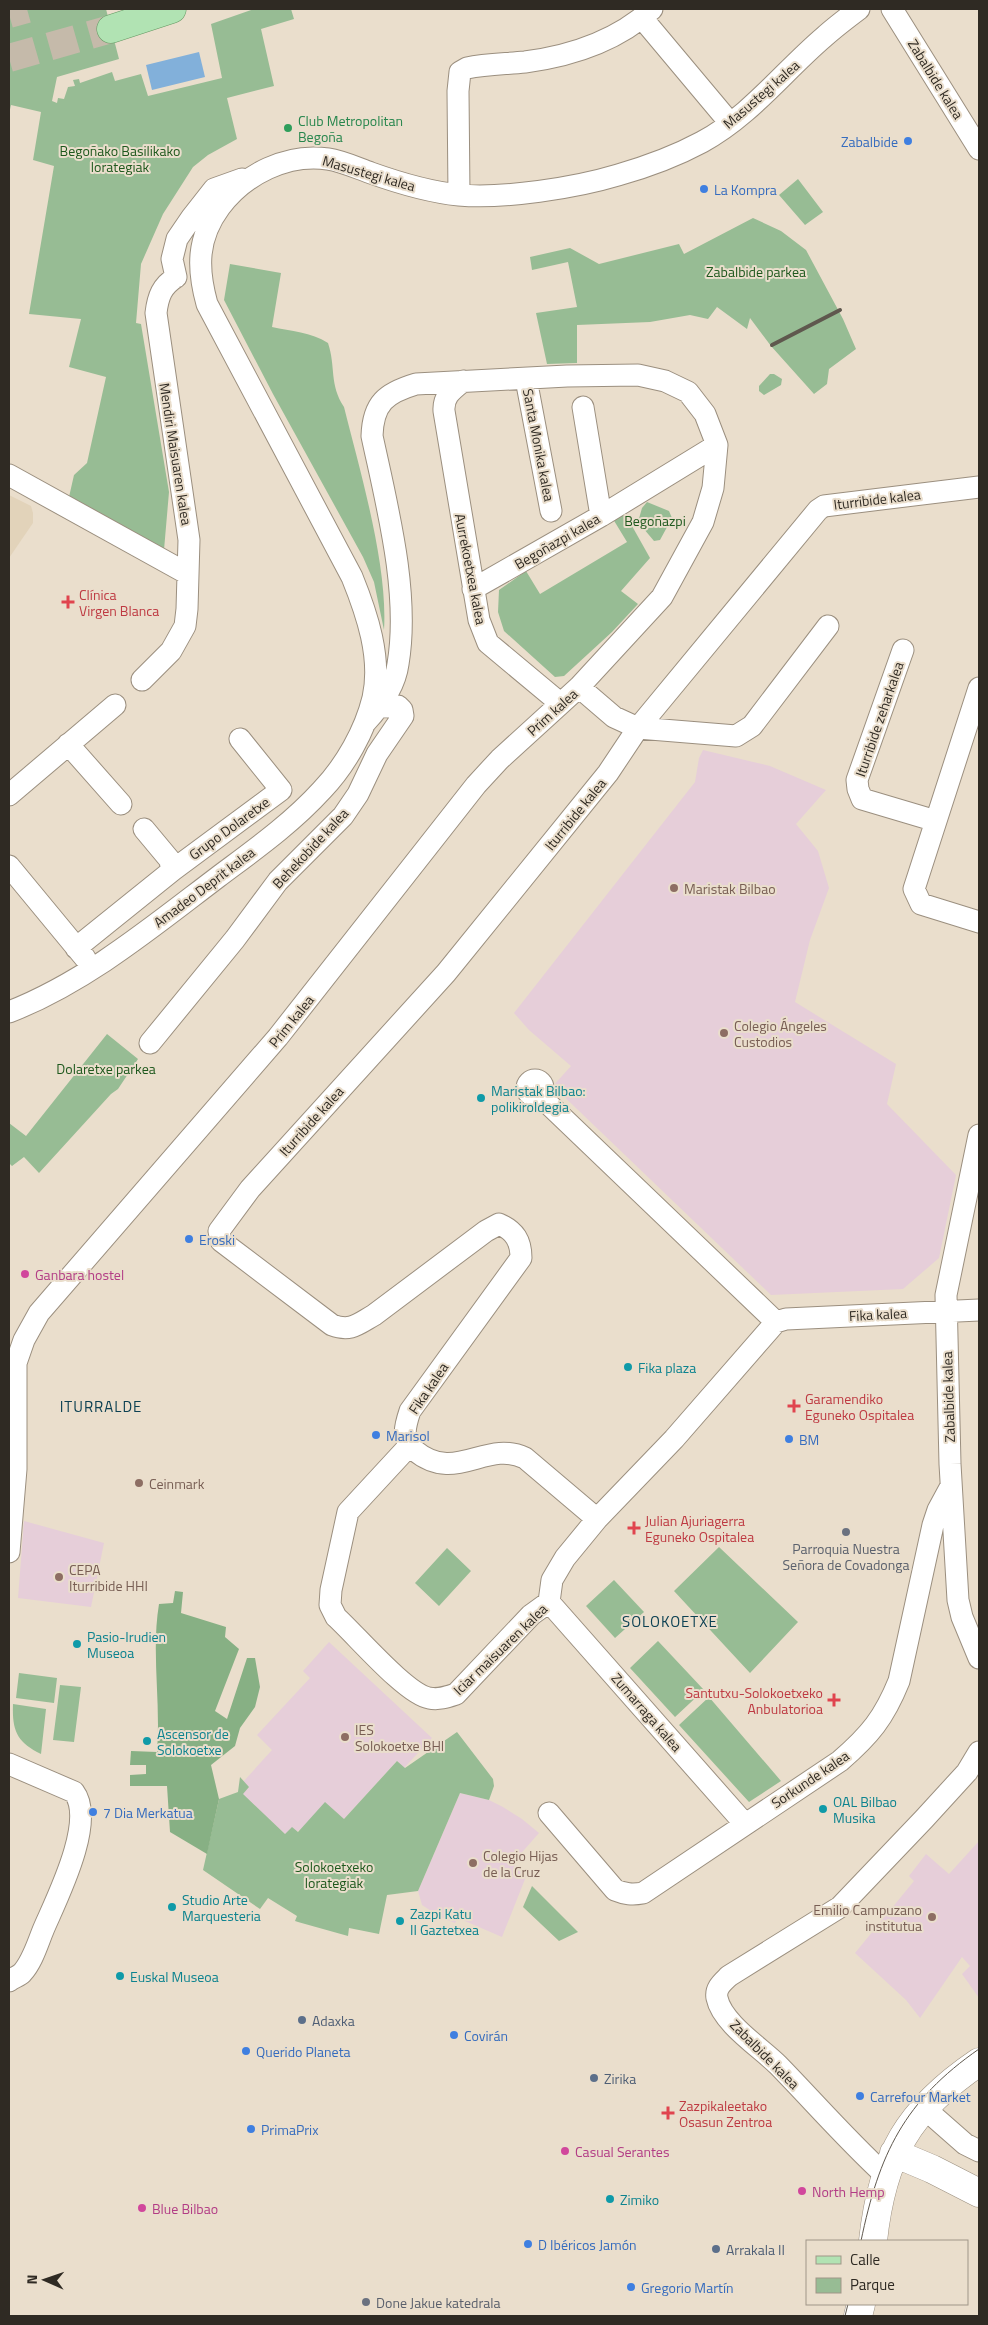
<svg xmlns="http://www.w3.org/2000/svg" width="988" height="2325" font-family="'Titillium Web',sans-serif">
	<rect width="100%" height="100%" fill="#eadecc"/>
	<path fill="#e2d3ba" d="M9,495L31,506L33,513V523L9,558Z"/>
	<path fill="#e6ced9" d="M703,750L770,766L826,790L796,824L818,851L829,888L810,940L795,1002L896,1064L887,1104L956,1175L939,1258L903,1289L771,1295L553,1086L571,1066L529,1030L514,1013L695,782L699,758Z
		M24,1521L104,1543L91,1607L18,1598Z
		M329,1642L432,1738L404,1768L397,1761L344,1819L285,1834L242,1794L249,1787L243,1782L272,1750L257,1735L310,1678L303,1671Z
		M460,1793L489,1800L503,1807L522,1819L539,1833L517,1858L514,1869L527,1874L502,1937L458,1918L455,1923L442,1918L422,1905L418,1891Z
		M979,1841V1998L962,1974L970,1966L962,1957L920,2018L906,2000L855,1953L914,1881L909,1876L926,1854L949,1874Z"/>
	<path fill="#97bc94" d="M9,9H106L119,59L57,77L52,101L57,103L58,98L64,99L68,87L75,86L73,80L79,79L80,83L112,72L115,81L141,74L148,96L222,78L211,24L254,9H291L294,19L261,29L274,86L227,98L237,139L208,155L193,167L163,214L141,264L136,323L141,324L169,492L164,550L69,497L74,475L87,463L106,377L69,367L81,319L29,314L54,166L33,160L41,112L11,105L9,114Z
		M798,179L823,212L805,225L779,195Z
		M753,218L781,231L806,250L843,319L856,349L829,369L827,384L814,394L771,346L750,318L747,329L717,307L708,319L690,315L650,322L577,325V363L547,364L536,313L577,307L568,262L532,270L530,257L570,248L599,264L679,244L684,254Z
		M230,264L281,273L272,327C291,331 311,332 328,343C336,367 329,384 344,407C360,471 388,565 384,630L374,582L363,557L273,394L224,300Z
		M770,374H774L782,379L781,385L764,395L759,391V386Z
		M647,502L669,511L672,518L660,540L654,541L638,522L642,508Z
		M623,510L650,558L621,591L638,604L612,632L564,676L555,677L504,631L498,612L499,590L526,571L540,594L627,542L613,519Z
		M107,1034L138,1059L118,1089L111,1094L39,1173L24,1157L12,1166L9,1163V1123L26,1136Z
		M719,1547L798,1622L750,1673L674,1591Z
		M447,1548L471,1571L439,1606L415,1583Z
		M614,1580L644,1612L615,1638L586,1606Z
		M658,1641L704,1690L675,1717L630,1668Z
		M19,1673L57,1678L54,1703L16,1698Z
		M60,1685L81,1687L74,1742L53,1740Z
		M709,1697L781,1781L749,1802L679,1725Z
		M13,1704L46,1709L41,1754C17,1742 12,1731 13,1704Z
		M457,1732L493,1779L494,1786L489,1800L460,1793L418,1891L387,1895L379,1934L349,1928L348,1936L298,1922L295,1921L297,1916L268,1898L260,1909L203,1870L219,1799L238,1792L240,1777L249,1787L243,1794L285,1834L292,1827L298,1832L325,1802L344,1819L397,1761L405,1768Z
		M532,1886L578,1932L559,1941L523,1907Z"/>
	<path fill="#87b084" d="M175,1591L183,1592L181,1613L226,1627L225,1637L239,1649L215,1711L227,1719L247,1658H255L260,1687L255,1707L240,1728L235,1746L211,1765L219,1799L207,1854L170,1832L167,1786H130V1775L146,1774V1765H130L131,1751L157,1752C161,1701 151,1652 159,1604L173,1603Z"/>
	<path fill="#82b0da" d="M199,52L205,77L152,90L146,65Z"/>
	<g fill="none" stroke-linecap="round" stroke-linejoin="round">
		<path stroke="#c5baaa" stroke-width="28" stroke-dasharray="28 14" stroke-linecap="butt" d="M9,14L27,9
			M9,58L111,29"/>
		<defs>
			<path id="street" d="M892,9L979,149
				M642,18L730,123
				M459,195L458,91L460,72L467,68C486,64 506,64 525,62C571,56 618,40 652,9
				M176,277L172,259L177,239L192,217L214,189L242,179
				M526,379L551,511
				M463,381C452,390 443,396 444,411L479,620L488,643L560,703
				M583,407L601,516
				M9,475L188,574
				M473,589L601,516L717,445
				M903,650L857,780L858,789L862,799L936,821
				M142,680L171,651L185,626L187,609L189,540L156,313C158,296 162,286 176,277
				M579,687L614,717L638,728L736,736L752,726L828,626
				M979,688L914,889L921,904L979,922
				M68,744L121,804
				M9,795L115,705
				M144,829L169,859L173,870
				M9,866L85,958
				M76,948L173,870L281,790L240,739
				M9,1012C86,982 152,927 218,877C254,850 291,824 322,790C345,766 365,731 373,698C382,658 367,614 352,577L207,304C197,268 197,238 220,207C245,174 287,153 328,159C342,161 357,168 371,173C399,183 429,192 459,195C503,199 575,188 618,175C646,167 676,156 702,142C750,116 783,72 824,37C835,27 847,18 859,9
				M150,1043L235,939L278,881L343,816L358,794L377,754L403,716L402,710L398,706L380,707
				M527 1088a8 8 0 1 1 16 0a8 8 0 1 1-16 0Z
				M539,1095L776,1322
				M979,1135L946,1295L950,1464L958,1600L962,1617L979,1658
				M409,1446L348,1512L331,1590L330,1605L336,1617C356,1635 406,1694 429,1698C439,1700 447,1697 456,1694L531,1615L549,1602L552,1580L565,1558L597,1519L674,1439L776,1322L786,1319L979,1310
				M597,1519L525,1458C485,1439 456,1485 414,1450C401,1439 405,1426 410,1411L521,1258C521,1241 515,1231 499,1224L486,1231L374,1315C358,1324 351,1332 332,1325L221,1241L219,1231L250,1189L446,973L608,773L638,728L818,510L824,506L979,487
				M9,1552L16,1469V1363L24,1340L39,1313L278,1037L476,785L500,759L579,687L662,597L703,522L713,488L717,445L705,414L688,392L665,381L638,375L567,376L416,384C386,393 373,403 372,436C387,506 410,593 398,664C395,687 380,707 365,723
				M549,1602L744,1823
				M9,1764L74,1792C96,1821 57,1898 44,1928C38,1942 33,1961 22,1973C19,1976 13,1978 9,1981
				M549,1813L615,1890C625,1894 632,1895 643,1893L840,1761C870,1735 884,1718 899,1681L933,1525L938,1510L951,1486
				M924,2108L965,2144L979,2151
				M885,2175C847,2140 814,2102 778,2065C761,2048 722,2023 717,1998C715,1988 723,1982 729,1976L840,1907L924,1819L967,1772L979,1752"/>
			<path id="secondary" d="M894,2153L932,2169L979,2193
				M873,2241C882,2156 908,2110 979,2062
				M858,2316L861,2304"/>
			<path id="primary" d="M111,29L172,9"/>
		</defs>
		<use href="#street" stroke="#9b8f7f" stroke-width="23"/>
		<use href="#secondary" stroke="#9b8f7f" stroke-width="29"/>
		<use href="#primary" stroke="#629760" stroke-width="29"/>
		<use href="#street" stroke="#fff" stroke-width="21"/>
		<use href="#secondary" stroke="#fff" stroke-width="28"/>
		<use href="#primary" stroke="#b1e3b3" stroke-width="28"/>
		<path stroke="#5f584e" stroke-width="1" d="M861,2241C879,2154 904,2101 979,2049
			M845,2316L848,2304"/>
		<path stroke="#5f584e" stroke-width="4" d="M772,345L840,310"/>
	</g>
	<circle fill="#2e9e5b" stroke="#eadecc" stroke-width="2" cx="288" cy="128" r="5"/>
	<g fill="#3f7fe0" stroke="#eadecc" stroke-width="2">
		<circle cx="908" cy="141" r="5"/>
		<circle cx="704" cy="189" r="5"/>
		<circle cx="189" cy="1239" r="5"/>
		<circle cx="376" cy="1435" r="5"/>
		<circle cx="789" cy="1439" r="5"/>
		<circle cx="93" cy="1812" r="5"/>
		<circle cx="454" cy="2035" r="5"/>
		<circle cx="246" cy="2051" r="5"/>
		<circle cx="860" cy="2096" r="5"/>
		<circle cx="251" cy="2129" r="5"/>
		<circle cx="528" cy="2244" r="5"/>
		<circle cx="631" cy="2287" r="5"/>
	</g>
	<g fill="#e0444e" stroke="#eadecc" stroke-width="2">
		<path d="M65.5 594.5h5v5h5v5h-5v5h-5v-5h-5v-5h5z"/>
		<path d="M791.5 1398.5h5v5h5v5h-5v5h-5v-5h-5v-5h5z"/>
		<path d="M631.5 1520.5h5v5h5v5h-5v5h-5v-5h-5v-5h5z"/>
		<path d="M831.5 1692.5h5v5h5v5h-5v5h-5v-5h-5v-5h5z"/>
		<path d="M665.5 2105.5h5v5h5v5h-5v5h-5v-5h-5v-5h5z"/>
	</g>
	<g fill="#8d6e63" stroke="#eadecc" stroke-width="2">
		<circle cx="674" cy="888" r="5"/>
		<circle cx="724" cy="1033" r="5"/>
		<circle cx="139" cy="1483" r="5"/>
		<circle cx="59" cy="1577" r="5"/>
		<circle cx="345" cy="1737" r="5"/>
		<circle cx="473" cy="1863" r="5"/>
		<circle cx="932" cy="1917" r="5"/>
	</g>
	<g fill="#0f9aa8" stroke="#eadecc" stroke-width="2">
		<circle cx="481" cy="1098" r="5"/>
		<circle cx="628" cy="1367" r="5"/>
		<circle cx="77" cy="1644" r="5"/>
		<circle cx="147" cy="1741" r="5"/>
		<circle cx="823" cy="1809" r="5"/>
		<circle cx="172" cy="1907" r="5"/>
		<circle cx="400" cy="1921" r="5"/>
		<circle cx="120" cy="1976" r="5"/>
		<circle cx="610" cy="2199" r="5"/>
	</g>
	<g fill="#d1479c" stroke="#eadecc" stroke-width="2">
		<circle cx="25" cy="1274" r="5"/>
		<circle cx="565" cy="2151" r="5"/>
		<circle cx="802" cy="2191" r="5"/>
		<circle cx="142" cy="2208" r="5"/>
	</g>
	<g fill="#6b7280" stroke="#eadecc" stroke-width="2">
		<circle cx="846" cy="1532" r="5"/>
		<circle cx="366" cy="2302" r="5"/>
	</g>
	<g fill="#5c6f8a" stroke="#eadecc" stroke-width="2">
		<circle cx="302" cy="2020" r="5"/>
		<circle cx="594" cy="2078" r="5"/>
		<circle cx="716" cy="2249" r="5"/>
	</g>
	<g text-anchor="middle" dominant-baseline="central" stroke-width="4" stroke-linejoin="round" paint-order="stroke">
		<g font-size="14" fill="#2f2a23" stroke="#eadecc">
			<text transform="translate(936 79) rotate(58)">Zabalbide kalea</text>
			<text transform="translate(761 94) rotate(-41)">Masustegi kalea</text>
			<text transform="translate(369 173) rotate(16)">Masustegi kalea</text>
			<text transform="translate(539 445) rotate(79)">Santa Monika kalea</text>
			<text transform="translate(176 454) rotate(81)">Mendiri Maisuaren kalea</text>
			<text transform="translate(877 499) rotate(-7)">Iturribide kalea</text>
			<text transform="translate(557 541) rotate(-30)">Begoñazpi kalea</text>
			<text transform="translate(471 569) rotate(79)">Aurrekoetxea kalea</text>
			<text transform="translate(552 712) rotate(-42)">Prim kalea</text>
			<text transform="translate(879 719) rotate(-71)">Iturribide zeharkalea</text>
			<text transform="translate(575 814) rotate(-51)">Iturribide kalea</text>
			<text transform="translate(229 828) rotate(-36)">Grupo Dolaretxe</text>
			<text transform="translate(310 848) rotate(-47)">Behekobide kalea</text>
			<text transform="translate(204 887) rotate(-37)">Amadeo Deprit kalea</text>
			<text transform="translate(291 1021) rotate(-51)">Prim kalea</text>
			<text transform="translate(311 1121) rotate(-48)">Iturribide kalea</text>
			<text transform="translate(878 1314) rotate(-3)">Fika kalea</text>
			<text transform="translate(428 1388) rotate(-56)">Fika kalea</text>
			<text transform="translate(948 1397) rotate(-92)">Zabalbide kalea</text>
			<text transform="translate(500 1649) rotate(-44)">Iciar maisuaren kalea</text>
			<text transform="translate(647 1712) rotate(49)">Zumarraga kalea</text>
			<text transform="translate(810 1779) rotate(-34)">Sorkunde kalea</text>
			<text transform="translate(765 2054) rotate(45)">Zabalbide kalea</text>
		</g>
		<g font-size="14" fill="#27864d" stroke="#eadecc" text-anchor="start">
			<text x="298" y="120">Club Metropolitan<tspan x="298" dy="16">Begoña</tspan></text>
		</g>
		<g font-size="14" fill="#366cbe" stroke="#eadecc" text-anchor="start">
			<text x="898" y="141" text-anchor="end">Zabalbide</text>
			<text x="714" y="189">La Kompra</text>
			<text x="199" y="1239">Eroski</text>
			<text x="386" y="1435">Marisol</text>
			<text x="799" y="1439">BM</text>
			<text x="103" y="1812">7 Dia Merkatua</text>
			<text x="464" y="2035">Covirán</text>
			<text x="256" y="2051">Querido Planeta</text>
			<text x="870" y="2096">Carrefour Market</text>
			<text x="261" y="2129">PrimaPrix</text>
			<text x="538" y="2244">D Ibéricos Jamón</text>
			<text x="641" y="2287">Gregorio Martín</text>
		</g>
		<g font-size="14" fill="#1e581d" stroke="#eadecc">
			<text x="120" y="150">Begoñako Basilikako<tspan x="120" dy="16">lorategiak</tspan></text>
			<text x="756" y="271">Zabalbide parkea</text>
			<text x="655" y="520">Begoñazpi</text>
			<text x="106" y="1068">Dolaretxe parkea</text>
			<text x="334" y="1866">Solokoetxeko<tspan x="334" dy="16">lorategiak</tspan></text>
		</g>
		<g font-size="14" fill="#be3a42" stroke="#eadecc" text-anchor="start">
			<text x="79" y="594">Clínica<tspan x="79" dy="16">Virgen Blanca</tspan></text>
			<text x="805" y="1398">Garamendiko<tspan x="805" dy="16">Eguneko Ospitalea</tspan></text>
			<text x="645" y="1520">Julian Ajuriagerra<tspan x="645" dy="16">Eguneko Ospitalea</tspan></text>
			<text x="823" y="1692" text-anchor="end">Santutxu-Solokoetxeko<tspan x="823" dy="16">Anbulatorioa</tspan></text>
			<text x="679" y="2105">Zazpikaleetako<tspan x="679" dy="16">Osasun Zentroa</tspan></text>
		</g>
		<g font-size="14" fill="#785e54" stroke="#eadecc" text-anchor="start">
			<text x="684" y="888">Maristak Bilbao</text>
			<text x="734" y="1025">Colegio Ángeles<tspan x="734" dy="16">Custodios</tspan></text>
			<text x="149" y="1483">Ceinmark</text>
			<text x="69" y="1569">CEPA<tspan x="69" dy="16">Iturribide HHI</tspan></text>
			<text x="355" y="1729">IES<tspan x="355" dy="16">Solokoetxe BHI</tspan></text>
			<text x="483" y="1855">Colegio Hijas<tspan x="483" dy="16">de la Cruz</tspan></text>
			<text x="922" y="1909" text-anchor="end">Emilio Campuzano<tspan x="922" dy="16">institutua</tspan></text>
		</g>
		<g font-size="14" fill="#0d838f" stroke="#eadecc" text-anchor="start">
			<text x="491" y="1090">Maristak Bilbao:<tspan x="491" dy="16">polikiroldegia</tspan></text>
			<text x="638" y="1367">Fika plaza</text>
			<text x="87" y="1636">Pasio-Irudien<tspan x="87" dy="16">Museoa</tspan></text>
			<text x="157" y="1733">Ascensor de<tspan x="157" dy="16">Solokoetxe</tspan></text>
			<text x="833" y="1801">OAL Bilbao<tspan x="833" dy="16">Musika</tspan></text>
			<text x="182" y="1899">Studio Arte<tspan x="182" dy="16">Marquesteria</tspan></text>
			<text x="410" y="1913">Zazpi Katu<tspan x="410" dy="16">II Gaztetxea</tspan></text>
			<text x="130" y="1976">Euskal Museoa</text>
			<text x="620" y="2199">Zimiko</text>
		</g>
		<g font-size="14" fill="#b23c85" stroke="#eadecc" text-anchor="start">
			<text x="35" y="1274">Ganbara hostel</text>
			<text x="575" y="2151">Casual Serantes</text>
			<text x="812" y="2191">North Hemp</text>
			<text x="152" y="2208">Blue Bilbao</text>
		</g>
		<g font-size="14" fill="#5b616d" stroke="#eadecc">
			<text x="846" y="1548">Parroquia Nuestra<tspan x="846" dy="16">Señora de Covadonga</tspan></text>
			<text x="376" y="2302" text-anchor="start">Done Jakue katedrala</text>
		</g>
		<g font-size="14" fill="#4e5e75" stroke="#eadecc" text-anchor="start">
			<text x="312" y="2020">Adaxka</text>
			<text x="604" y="2078">Zirika</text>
			<text x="726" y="2249">Arrakala II</text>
		</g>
		<g font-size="15" letter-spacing="1" fill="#0c4052" stroke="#eadecc">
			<text x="101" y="1406">ITURRALDE</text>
			<text x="670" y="1621">SOLOKOETXE</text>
		</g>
	</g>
	<rect width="988" height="2325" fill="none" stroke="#2f2a23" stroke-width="20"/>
	<rect x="806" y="2240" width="162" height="65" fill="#eadecc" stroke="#9f9688"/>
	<rect x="816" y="2256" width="25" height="8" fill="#b1e3b3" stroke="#9f9688"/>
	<text x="850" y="2265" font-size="15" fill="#2f2a23">Calle</text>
	<rect x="816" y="2278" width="25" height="15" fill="#97bc94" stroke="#9f9688"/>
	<text x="850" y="2290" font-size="15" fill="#2f2a23">Parque</text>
	<g transform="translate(45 2280) rotate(272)" stroke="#eadecc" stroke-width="4" paint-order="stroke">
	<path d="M0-4L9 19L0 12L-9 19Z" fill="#2f2a23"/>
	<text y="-8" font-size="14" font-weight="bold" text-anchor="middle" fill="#2f2a23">N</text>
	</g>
</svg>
